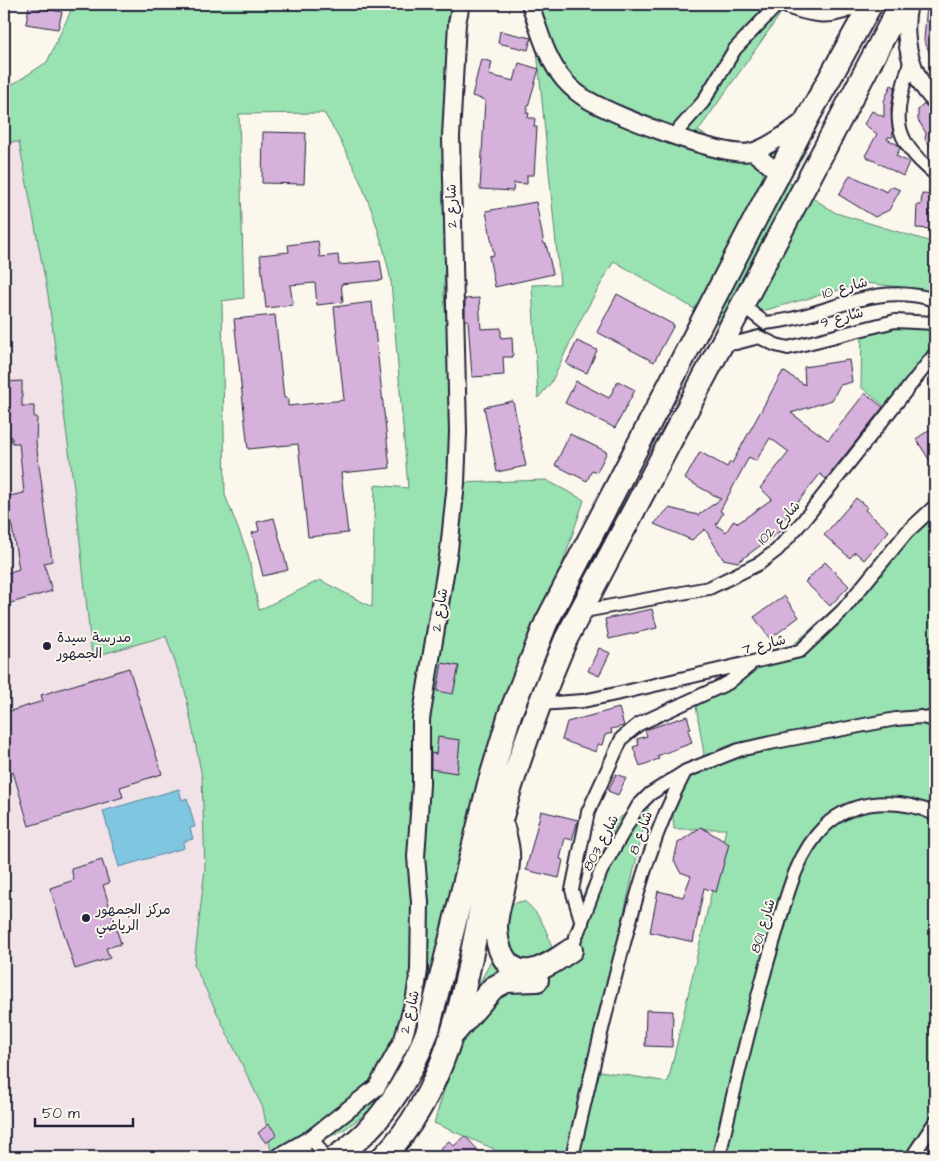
<svg xmlns="http://www.w3.org/2000/svg" width="939" height="1161" font-family="'Architects Daughter','Playpen Sans Arabic',sans-serif">
	<rect width="100%" height="100%" fill="#fbf7ec"/>
	<filter id="ink" filterUnits="userSpaceOnUse"><feTurbulence type="fractalNoise" baseFrequency=".02" numOctaves="2"/><feDisplacementMap in="SourceGraphic" scale="10" xChannelSelector="R" yChannelSelector="G"/><feConvolveMatrix kernelMatrix="1 2 1 2 8 2 1 2 1" color-interpolation-filters="sRGB"/></filter>
	<g filter="url(#ink)">
		<path fill="#f0e2e7" d="M4,142H19L48,295L76,503L92,656L166,635L177,663L198,748L205,807V868L194,965L263,1108L272,1157H4Z"/>
		<path fill="#99e2b1" stroke="#5e8276" fill-rule="evenodd" d="M74,4H462L449,88L444,293L458,483L546,480L584,500L499,754L421,1043L375,1105L360,1118L345,1129L310,1147L272,1157L263,1108L194,965L205,868L202,777L185,691L166,636L92,657L76,503L48,295L19,142H4V90L47,62ZM324,113C357,166 379,220 391,282L408,488L375,485L372,607L320,580L259,610L248,554L225,495L222,301L244,298L239,114Z
			M525,4H779L784,9L698,131C731,151 768,158 806,151L788,182L836,213L935,243V291L865,283L718,323L614,261L581,319L551,383L538,398L532,285L560,284L536,40Z
			M901,326L935,329V354L887,408L861,387L862,329Z
			M935,517V1157H493L494,1149L434,1123L473,996L491,961L510,904L524,901C545,917 552,944 556,968L586,888L618,819L651,796L588,1069L668,1082L726,829H674L671,787L704,754L694,694L792,646Z"/>
		<path fill="#7fc6e0" stroke="#5a849e" d="M179,789L182,800L187,798L195,827L190,828L193,839L183,842L184,848L119,867L103,811Z"/>
		<path fill="#d6b1db" stroke="#22223b" fill-rule="evenodd" d="M927,4H935V65L924,40Z
			M29,6L62,12L58,29L26,24Z
			M500,31L531,38L528,50L498,43Z
			M481,59L492,62L489,75L514,81L519,63L539,69L526,113H529L528,118H535L534,127H537L534,175H527V184L514,183L513,191L480,189L485,100L472,96Z
			M891,85L895,87L891,109L893,137H888L887,139L898,145L900,148L896,156L909,162L903,176L865,156L877,134L864,124L872,111L884,117V101Z
			M924,104L935,111V150L925,139L926,133L918,120V110Z
			M263,132L306,133L304,184L262,183Z
			M850,175L887,192L891,186L900,190L889,210L875,217L839,195Z
			M922,194L935,195V225H932V229L916,228L917,205H921Z
			M536,202L544,244H546L553,274L495,287L489,256L494,255L486,211Z
			M318,241L320,257L338,255L339,265L380,261L383,280L341,284L343,302L317,305L315,283L290,285L293,305L266,308L260,255L289,252L288,245Z
			M617,294L674,325L654,362L597,332Z
			M479,298L481,329L501,328V338L512,337L513,357H503L504,375L472,377L468,320H465V299Z
			M372,302L390,468L341,473L348,533L308,537L298,444L248,449L234,319L275,315L284,398H288V406L344,400L334,307Z
			M577,341L597,350L587,373L566,364Z
			M849,360L852,382L840,385L832,400L791,413L828,440L865,393L883,407L826,479L820,474L780,525L783,529L738,562L723,559L705,529L692,540L654,524L669,508L698,515L721,499L685,479L700,452L727,467L730,462L732,463L783,371L805,385L804,367ZM770,438L789,452L760,488L772,499L738,523L734,520L726,532L716,525L723,513L720,511L749,457L756,461Z
			M22,381V406H34V417H37L36,442L52,561L44,563L52,591L4,605V574L19,569L9,509L4,507V497L24,493L19,443H12V438L4,436V382Z
			M576,381L609,398L618,381L635,390L615,428L565,403Z
			M513,401L526,466L497,472L484,407Z
			M935,426V469L916,439Z
			M570,434L607,452L597,472L592,470L587,481L555,465Z
			M856,498L867,507L865,510L889,531L864,560L855,552L850,558L824,535Z
			M274,518L288,570L263,576L252,533L259,531L257,522Z
			M825,562L849,586L830,606L805,582Z
			M784,596L799,617L770,639L754,617Z
			M652,609L657,628L609,639L605,619Z
			M599,648L610,653L599,676L588,671Z
			M442,663L459,666L453,694L437,691Z
			M129,668L162,774L120,787L123,797L29,826L13,772L4,775V713L43,701L41,695Z
			M619,708L624,726L611,729L612,733L605,735L602,745L598,744L596,752L562,740L567,722Z
			M687,716L691,729L688,730L692,743L657,756L659,759L640,766L633,747L639,745L637,739L647,736L645,730Z
			M438,737L460,740L457,773L431,769V753L436,754Z
			M616,774L626,778L618,795L608,791Z
			M541,811L578,820L572,840L565,838L560,859L563,860L559,878L526,870Z
			M701,827L729,844L716,892L704,888L693,942L650,932L658,891L683,897L691,876L680,872L674,860L678,843Z
			M102,860L109,883L103,885L121,944L106,948L110,958L75,969L50,888L74,880L71,869Z
			M646,1010L673,1011L672,1047L645,1046Z
			M269,1124L277,1135L266,1143L258,1133Z
			M465,1136L479,1151L472,1157H442L445,1154L440,1149L449,1141L454,1146Z"/>
		<g fill="none" stroke-linecap="round" stroke-linejoin="round">
			<defs>
				<path id="minor" d="M779,4C805,15 834,23 859,4
					M911,59C895,114 887,135 935,174
					M674,135L703,102L735,49L778,4
					M742,305L765,323C827,318 870,280 935,300
					M722,344L736,343L759,337L776,345L788,348L895,321L935,323
					M579,612L709,588L760,563L777,550L803,521L935,354
					M540,704L583,701L625,692L800,651L843,610L907,532L935,506
					M582,923L572,890L588,812L622,738L639,724L728,683L749,666
					M571,950L601,871L638,806L650,794L686,771L739,750L770,743L896,719L921,717L935,720
					M312,1138L325,1157
					M300,1145L308,1157
					M572,1157C588,1087 604,1017 623,947C639,886 655,828 685,772
					M719,1157C735,1085 752,1014 773,943C785,904 794,856 825,826C854,798 901,798 935,814
					M912,1157L935,1122"/>
				<path id="tertiary" d="M530,4C539,29 546,59 564,80C571,88 580,96 590,101C616,116 725,159 751,152C770,147 790,130 807,119
					M909,4C901,37 911,77 935,101
					M753,152L779,173
					M279,1157L312,1138L377,1087L403,1039L415,997L419,970L420,902L416,857L421,785V719L449,550L456,483L458,432L451,137L457,23L461,4"/>
				<path id="motorway" d="M503,828C506,840 509,850 508,862C507,884 497,904 496,926C496,946 505,975 531,971C546,968 559,958 571,950
					M454,1033L493,988L506,981L537,980
					M336,1157C381,1126 409,1081 428,1030L489,784L510,714L546,623L807,119L871,4
					M383,1157C468,1071 469,931 501,820C518,759 541,698 566,639L901,4"/>
			</defs>
			<use href="#minor" stroke="#22223b" stroke-width="16"/>
			<use href="#tertiary" stroke="#22223b" stroke-width="20"/>
			<use href="#motorway" stroke="#22223b" stroke-width="26"/>
			<use href="#minor" stroke="#fbf7ec" stroke-width="12"/>
			<use href="#tertiary" stroke="#fbf7ec" stroke-width="16"/>
			<use href="#motorway" stroke="#fbf7ec" stroke-width="22"/>
		</g>
	</g>
	<g fill="#22223b" stroke="#fbf7ec" stroke-width="2">
		<circle cx="47" cy="646" r="5"/>
		<circle cx="86" cy="918" r="5"/>
	</g>
	<g text-anchor="middle" dominant-baseline="central" stroke-width="4" stroke-linejoin="round" paint-order="stroke">
		<g font-size="14" fill="#22223b" stroke="#fbf7ec">
			<text transform="translate(452 206) rotate(-91)">شارع 2</text>
			<text transform="translate(845 288) rotate(-16)">شارع 10</text>
			<text transform="translate(842 318) rotate(-15)">شارع 9</text>
			<text transform="translate(779 523) rotate(-46)">شارع 102</text>
			<text transform="translate(440 610) rotate(-81)">شارع 2</text>
			<text transform="translate(764 645) rotate(-14)">شارع 7</text>
			<text transform="translate(641 833) rotate(-70)">شارع 8</text>
			<text transform="translate(601 843) rotate(-62)">شارع 803</text>
			<text transform="translate(763 926) rotate(-73)">شارع 801</text>
			<text transform="translate(410 1012) rotate(-76)">شارع 2</text>
		</g>
		<g font-size="14" fill="#22223b" stroke="#fbf7ec" text-anchor="start">
			<text x="57" y="638">مدرسة سيدة<tspan x="57" dy="16">الجمهور</tspan></text>
			<text x="96" y="910">مركز الجمهور<tspan x="96" dy="16">الرياضي</tspan></text>
		</g>
	</g>
	<rect width="939" height="1161" fill="none" stroke="#fbf7ec" stroke-width="20"/>
	<rect x="10" y="10" width="919" height="1141" fill="none" stroke="#22223b" stroke-width="2" filter="url(#ink)"/>
	<path d="M35 1118v8h98v-8" fill="none" stroke="#22223b" stroke-width="2.5"/>
	<text x="42" y="1118" font-size="15" fill="#22223b" stroke="#fbf7ec" stroke-width="4" paint-order="stroke">50 m</text>
</svg>
